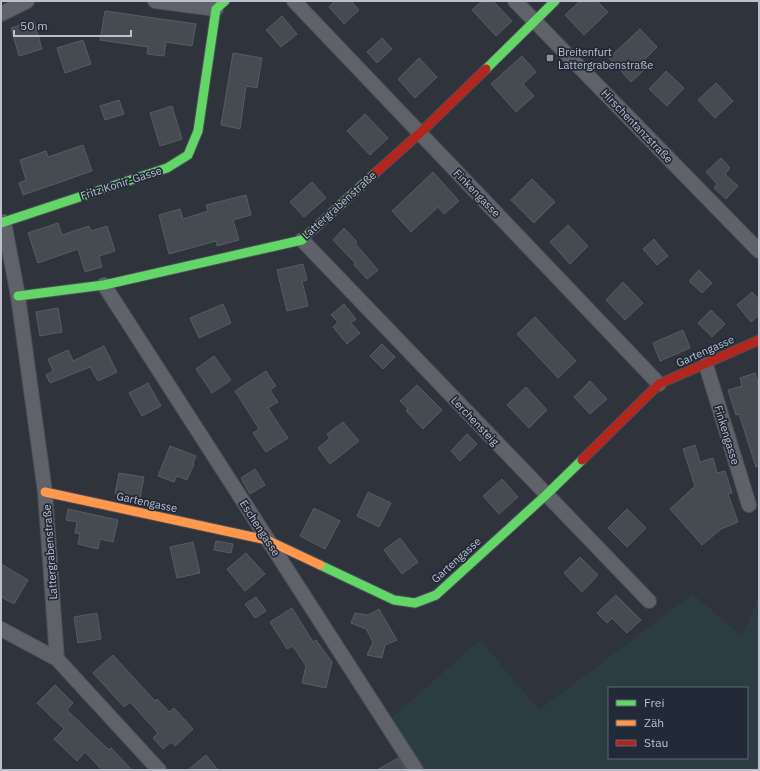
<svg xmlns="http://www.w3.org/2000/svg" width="760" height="771" font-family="'IBM Plex Sans',sans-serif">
	<rect width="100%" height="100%" fill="#2f333c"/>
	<path fill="#2c3d42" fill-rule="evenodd" d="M693,594L742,636L759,595V770H422L390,719L480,640L539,710ZM609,688H747V758H609Z"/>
	<path fill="#464a51" stroke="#585b63" d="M335,1H351L359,10L344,24L329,7Z
		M482,1H493L512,21L496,36L472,10Z
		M580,1H597L608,12L584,35L565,15Z
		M105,11L196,24L192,46L166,42L164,56L147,54L148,47L100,40Z
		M282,16L297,34L281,47L266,30Z
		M34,21L42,49L19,56L11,28Z
		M640,29L657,47L640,64L645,69L631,82L609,58Z
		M382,38L392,49L377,63L367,52Z
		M83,40L91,64L65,73L57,48Z
		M233,53L262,58L257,88L246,86L240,129L221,125Z
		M522,56L536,72L523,84L534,96L516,112L491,84Z
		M419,58L437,77L415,98L398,79Z
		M666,71L684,88L667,106L649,89Z
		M716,83L733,101L715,118L698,100Z
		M119,100L124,114L105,120L100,106Z
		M172,106L182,139L160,146L150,113Z
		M365,114L388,138L370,155L347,131Z
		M83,145L92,171L23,195L19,183L26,180L20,160L46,151L48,157Z
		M721,158L730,168L725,174L738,186L726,199L714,188L717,184L706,172Z
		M433,172L459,201L444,214L438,207L411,232L392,211Z
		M532,179L555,202L534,223L511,200Z
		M312,182L326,198L304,217L290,202Z
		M246,195L251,215L233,220L239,240L217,246L216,241L169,254L159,215L180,209L183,219L208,211L206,205Z
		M58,223L62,235L89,226L91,231L107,226L115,251L99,256L102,267L85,272L78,249L38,263L28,233Z
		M568,225L588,246L570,264L550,242Z
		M344,228L357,242L355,243L378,270L367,279L354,265L355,263L333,240Z
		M654,239L668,256L657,265L643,249Z
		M303,264L307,280L302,281L308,306L287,311L277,270Z
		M699,270L712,283L702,293L689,281Z
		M623,282L643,303L625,320L606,300Z
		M752,292L759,300V315L751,322L737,305Z
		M223,304L231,323L199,338L190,318Z
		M344,304L356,319L351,323L360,333L347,344L333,327L338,322L331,315Z
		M58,308L62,332L40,336L36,312Z
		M711,310L725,324L712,337L698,323Z
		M535,317L576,361L558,378L517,334Z
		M683,330L690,348L660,361L653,343Z
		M382,344L395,357L383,369L370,356Z
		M104,346L117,372L98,381L90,367L50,383L46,375L53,371L48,359L68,350L73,361Z
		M214,356L231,380L212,393L196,369Z
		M266,371L276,386L270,390L278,402L268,408L288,438L266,452L253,433L259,429L235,391Z
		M755,373L759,386V466L756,467L739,414L736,415L728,390L742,386L740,378Z
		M590,381L607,399L590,414L574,397Z
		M148,383L161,406L142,416L129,393Z
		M417,385L442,410L423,429L406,411L408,409L400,401Z
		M526,387L547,410L529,428L507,405Z
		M343,422L359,441L330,464L318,448L330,438L327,434Z
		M467,434L477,444L460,461L451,451Z
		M695,445L700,462L713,458L717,473L725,471L732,493L728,494L738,522L721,529L702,545L670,509L695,486L683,449Z
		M170,446L196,456L193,463L194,464L187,480L177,476L174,482L158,476Z
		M255,469L265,485L250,494L241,478Z
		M119,473L144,477L140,498L115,494Z
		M502,479L518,497L499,514L483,496Z
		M368,492L391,503L379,527L357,516Z
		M314,508L340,521L325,549L300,536Z
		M68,509L118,520L113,542L100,539L98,549L78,544L80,534L75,533L77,522L66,520Z
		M627,509L646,528L627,547L608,528Z
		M400,538L418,562L402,574L384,550Z
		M216,541L233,544L231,553L214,550Z
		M193,542L200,573L177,578L170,547Z
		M246,553L265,574L245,591L227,569Z
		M580,557L598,575L582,592L564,573Z
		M1,564L28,580L14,604L1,597Z
		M616,595L641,620L627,633L612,618L607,623L597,613Z
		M256,597L266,611L255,618L245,604Z
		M292,608L313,642L316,640L332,662L326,688L302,683L306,666L293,646L287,649L270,622Z
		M379,609L397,640L385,645L382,658L367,655L373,642L366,629L351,623L355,613L368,615Z
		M97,613L101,639L78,643L74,617Z
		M113,655L155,701L157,699L169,712L174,708L193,729L175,746L171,742L163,749L153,738L158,733L130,702L124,707L93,673Z
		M55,685L73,703L67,710L109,750L111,748L132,770H102L85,752L77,761L54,739L64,729L37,703Z
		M206,755L218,770H188Z
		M398,758L406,770H377Z"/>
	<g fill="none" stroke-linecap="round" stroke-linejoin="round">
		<defs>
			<path id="street" d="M155,1L216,9
				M294,1L659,384
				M515,1L759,251
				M1,14L27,1
				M4,222L18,296L45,492L57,659L159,770
				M302,240L649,601
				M104,285L416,770
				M706,365L749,505
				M1,629L57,659"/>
			<path id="fast" d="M486,69L555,1
				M1,223L167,168L188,155L198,131L216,9L225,1
				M18,296L104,285L302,240L373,175
				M320,565L394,600L415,603L436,595L546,495L582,460"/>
			<path id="slow" d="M45,492L267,540L320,565"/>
			<path id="jam" d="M373,175L420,133L486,69
				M582,460L659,384L759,340"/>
		</defs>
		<use href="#street" stroke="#4b4e55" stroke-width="16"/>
		<use href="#fast" stroke="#4b4e55" stroke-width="11"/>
		<use href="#slow" stroke="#4b4e55" stroke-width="11"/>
		<use href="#jam" stroke="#4b4e55" stroke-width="11"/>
		<use href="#street" stroke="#60626a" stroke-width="14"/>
		<use href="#fast" stroke="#63d668" stroke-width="9"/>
		<use href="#slow" stroke="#ff974d" stroke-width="9"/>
		<use href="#jam" stroke="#b3261e" stroke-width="9"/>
	</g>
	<rect fill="#8a8f9a" stroke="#222937" stroke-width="1.5" x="546" y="54" width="8" height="8" rx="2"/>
	<g text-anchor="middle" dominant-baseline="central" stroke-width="3.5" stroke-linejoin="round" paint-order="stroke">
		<g font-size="11" fill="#bbc0cc" stroke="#222937" text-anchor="start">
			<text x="558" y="52">Breitenfurt<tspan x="558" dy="13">Lattergrabenstraße</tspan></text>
		</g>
		<g font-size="11" fill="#bbc0cc" stroke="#222937">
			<text transform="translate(637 126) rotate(46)">Hirschentanzstraße</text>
			<text transform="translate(121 183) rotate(-18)">Fritz Konir-Gasse</text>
			<text transform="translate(477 193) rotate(46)">Finkengasse</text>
			<text transform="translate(339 205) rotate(-42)">Lattergrabenstraße</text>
			<text transform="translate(705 351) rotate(-24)">Gartengasse</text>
			<text transform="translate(475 421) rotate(46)">Lerchensteig</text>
			<text transform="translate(727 435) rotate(73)">Finkengasse</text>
			<text transform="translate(147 502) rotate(12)">Gartengasse</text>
			<text transform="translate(260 528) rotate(57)">Eschengasse</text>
			<text transform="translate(50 552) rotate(-94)">Lattergrabenstraße</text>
			<text transform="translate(456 560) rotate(-42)">Gartengasse</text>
		</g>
	</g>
	<rect width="760" height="771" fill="none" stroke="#bbc0cc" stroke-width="4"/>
	<rect x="608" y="687" width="140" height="72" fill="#222937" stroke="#5f6573"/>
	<rect x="616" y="700" width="20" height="6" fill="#63d668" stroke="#5f6573"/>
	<text x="644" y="707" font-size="12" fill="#bbc0cc">Frei</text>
	<rect x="616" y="720" width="20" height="6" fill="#ff974d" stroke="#5f6573"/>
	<text x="644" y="727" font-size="12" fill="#bbc0cc">Zäh</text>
	<rect x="616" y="740" width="20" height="6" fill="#b3261e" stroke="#5f6573"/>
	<text x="644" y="747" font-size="12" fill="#bbc0cc">Stau</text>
	<path d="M14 30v6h117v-6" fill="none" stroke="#bbc0cc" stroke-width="2"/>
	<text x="20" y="30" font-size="12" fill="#bbc0cc" stroke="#222937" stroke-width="3" paint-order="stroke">50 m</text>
</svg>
